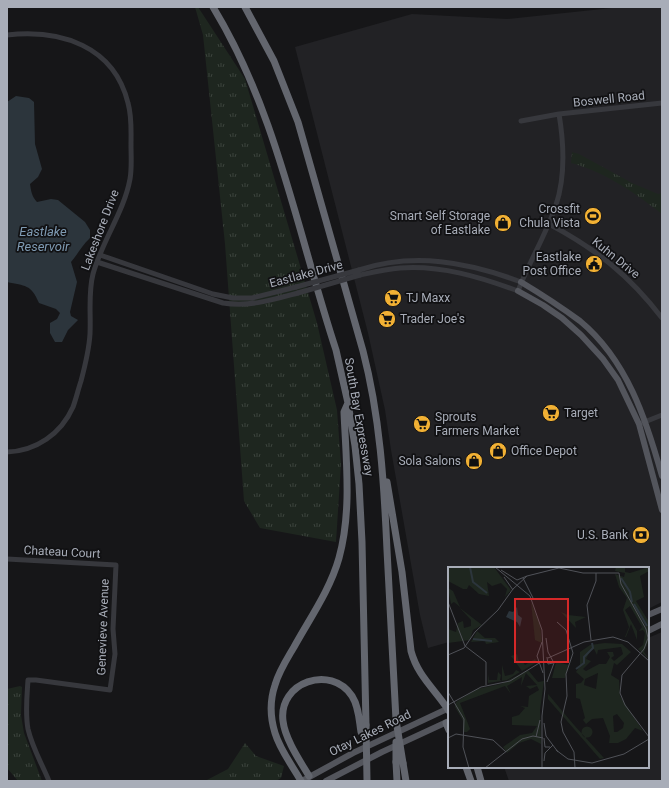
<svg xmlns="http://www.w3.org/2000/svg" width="669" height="788" font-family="Roboto,sans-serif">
	<defs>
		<pattern id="grass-tufts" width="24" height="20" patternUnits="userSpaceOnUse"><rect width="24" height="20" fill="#1e261f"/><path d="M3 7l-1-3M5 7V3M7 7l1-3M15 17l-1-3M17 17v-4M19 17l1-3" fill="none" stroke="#3c433d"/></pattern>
	</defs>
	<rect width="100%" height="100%" fill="#161618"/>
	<path fill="#222225" d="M621,7H662V602L648,609V568H449V642L428,648L420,615L391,450L385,410L368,333L295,47L412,14L507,19Z
		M662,632V781H509L504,767H648V638Z"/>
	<path fill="url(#grass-tufts)" d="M195,7H198L245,79L317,323L337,410L341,464L336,542L260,528L244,501L225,244L203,35Z
		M572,152L579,154L632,183L658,194L662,193V214C635,193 605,172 571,163Z
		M20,686L22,687L21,715L24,733L42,781H18L7,768V689Z
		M245,743L256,756L284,766L281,778L276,781H205L228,769Z"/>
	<path fill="#2c353c" d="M16,96L29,98L34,102L35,144L42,169L38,177L30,184C31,191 32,197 37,202L51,199L58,200L85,222L90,230V238C82,245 78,254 71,262L77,282L70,312L71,316L78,320L68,330L62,342H55L50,333V323L57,319L60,313L56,309L39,303C31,284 25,286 7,282V102Z"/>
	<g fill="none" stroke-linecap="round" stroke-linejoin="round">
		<path stroke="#37383d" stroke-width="5" d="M7,35C61,29 114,46 128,103C132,117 131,131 131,145C131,156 132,168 130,179C124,212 102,241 93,274C88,293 91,314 90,334C89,350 85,366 81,381C78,390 76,399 73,407C61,434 36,451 7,452
			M521,121L559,114L662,103
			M549,224C596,249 629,275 662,318
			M100,255L213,294L233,298H252L296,287
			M97,262L223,303C250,307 272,300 298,293
			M359,270C414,252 468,262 521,282
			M360,275C374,272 387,269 400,268C441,265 480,277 518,291C529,262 546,235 556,205C566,175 564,144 559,114
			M642,423L662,415
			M7,559L116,565L113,629L115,654L110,690L36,680H28C27,696 25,713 28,729C32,747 42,764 49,781"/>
		<path stroke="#53555c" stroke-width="6" d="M521,282C541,294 561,307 580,321C627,360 646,419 662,476
			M518,291L543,305L562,318L581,335L603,359L618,380L639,424L662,510
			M648,615L662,609
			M648,631L662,624
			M302,781L353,753L449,708
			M326,781L382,752L449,721"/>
		<path stroke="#63666e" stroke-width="7" d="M213,7C277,112 298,235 336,350L348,403L355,446L359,484L362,542L366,725
			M245,7L274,61L298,122L363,351C380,416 384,483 387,550C390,607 393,663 396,720
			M387,482L402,572L411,651C418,677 435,689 449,711
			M446,723L449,730
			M396,762L397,781
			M403,763L406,781
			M466,767L471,781
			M477,767L481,781
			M309,776C300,761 285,739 283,721C278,682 331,664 352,696C359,707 359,720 361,732
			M301,781C292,765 280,750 275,733C270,717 270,700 275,685C279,671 287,659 294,647C310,618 330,590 339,558C352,511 346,460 344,412L348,403"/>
		<path stroke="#37383d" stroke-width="5" d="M296,287L359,270
			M298,293L360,275"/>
		<path stroke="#63666e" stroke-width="7" d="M396,720L403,763
			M366,725L367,780
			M396,742V762"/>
	</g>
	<defs>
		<symbol id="stadium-disc" viewBox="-11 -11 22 22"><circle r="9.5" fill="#f2b134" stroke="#111113"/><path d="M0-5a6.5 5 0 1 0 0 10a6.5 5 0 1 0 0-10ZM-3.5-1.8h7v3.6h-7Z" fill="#111"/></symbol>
		<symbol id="shop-disc" viewBox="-11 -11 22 22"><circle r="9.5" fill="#f2b134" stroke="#111113"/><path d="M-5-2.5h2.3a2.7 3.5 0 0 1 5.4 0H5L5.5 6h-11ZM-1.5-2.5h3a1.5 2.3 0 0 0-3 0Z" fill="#111"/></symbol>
		<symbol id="civic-disc" viewBox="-11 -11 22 22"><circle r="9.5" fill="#f2b134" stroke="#111113"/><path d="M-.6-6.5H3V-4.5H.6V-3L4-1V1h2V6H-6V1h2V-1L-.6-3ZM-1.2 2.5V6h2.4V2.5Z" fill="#111"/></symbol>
		<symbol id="supermarket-disc" viewBox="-11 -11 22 22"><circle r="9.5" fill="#f2b134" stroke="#111113"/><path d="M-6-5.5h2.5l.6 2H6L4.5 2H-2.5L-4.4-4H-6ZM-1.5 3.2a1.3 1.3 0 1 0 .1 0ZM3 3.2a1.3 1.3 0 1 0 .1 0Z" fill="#111"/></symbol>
		<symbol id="bank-disc" viewBox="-11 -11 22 22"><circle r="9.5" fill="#f2b134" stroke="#111113"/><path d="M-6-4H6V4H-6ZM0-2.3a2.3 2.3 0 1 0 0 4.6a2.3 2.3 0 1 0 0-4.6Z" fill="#111"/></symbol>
	</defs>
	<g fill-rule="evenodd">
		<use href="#stadium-disc" x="583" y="206" width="20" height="20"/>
		<use href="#shop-disc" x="493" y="213" width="20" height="20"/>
		<use href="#civic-disc" x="584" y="254" width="20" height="20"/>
		<use href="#supermarket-disc" x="383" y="288" width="20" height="20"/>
		<use href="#supermarket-disc" x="377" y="309" width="20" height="20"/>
		<use href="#supermarket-disc" x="541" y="403" width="20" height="20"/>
		<use href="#supermarket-disc" x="412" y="414" width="20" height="20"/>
		<use href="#shop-disc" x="488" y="441" width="20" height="20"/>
		<use href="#shop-disc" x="464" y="451" width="20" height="20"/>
		<use href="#bank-disc" x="631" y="525" width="20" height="20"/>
	</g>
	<g text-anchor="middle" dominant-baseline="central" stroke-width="3.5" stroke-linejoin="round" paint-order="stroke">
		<g font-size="12" fill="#a8adb8" stroke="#111113">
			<text transform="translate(609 99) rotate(-6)">Boswell Road</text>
			<text transform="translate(100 230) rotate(-69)">Lakeshore Drive</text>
			<text transform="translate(616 258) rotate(39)">Kuhn Drive</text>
			<text transform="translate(306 274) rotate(-15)">Eastlake Drive</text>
			<text transform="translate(359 417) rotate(80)">South Bay Expressway</text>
			<text transform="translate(62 552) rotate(3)">Chateau Court</text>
			<text transform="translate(103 627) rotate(-88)">Genevieve Avenue</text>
			<text transform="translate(370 733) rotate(-26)">Otay Lakes Road</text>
		</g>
		<g font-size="12" fill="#a8adb8" stroke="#111113" text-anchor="end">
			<text x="580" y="209">Crossfit<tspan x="580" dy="14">Chula Vista</tspan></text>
			<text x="490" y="216">Smart Self Storage<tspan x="490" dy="14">of Eastlake</tspan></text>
			<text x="581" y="257">Eastlake<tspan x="581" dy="14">Post Office</tspan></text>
			<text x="406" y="298" text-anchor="start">TJ Maxx</text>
			<text x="400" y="319" text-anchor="start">Trader Joe's</text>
			<text x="564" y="413" text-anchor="start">Target</text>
			<text x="435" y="417" text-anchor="start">Sprouts<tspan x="435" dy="14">Farmers Market</tspan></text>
			<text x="511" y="451" text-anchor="start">Office Depot</text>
			<text x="461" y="461">Sola Salons</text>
			<text x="628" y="535">U.S. Bank</text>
		</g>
		<g font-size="13" font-style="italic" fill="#7f9bb3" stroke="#111113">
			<text x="43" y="231">Eastlake<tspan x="43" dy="15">Reservoir</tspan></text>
		</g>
	</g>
	<g transform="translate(448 567)">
		<rect width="201" height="201" fill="#161618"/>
		<path d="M0,0H46L63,23L57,30L59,22L53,16L44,19L39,15L41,29L31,27L21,18L19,22H15L0,14ZM168,0L177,1V5L182,6L201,0V4L192,9L196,30L188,34L201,55V73L196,85L201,92L190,82L195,78L197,66L195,63L191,64L194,60L182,39L177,43L189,64V73L183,57L178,70H177L181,60L175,43L179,31L171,20L167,7L176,10L177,6L167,4ZM0,21L5,24L12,40L6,35L3,37ZM83,35L92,58L94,76L87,73ZM12,41L34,58L25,63L22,73L0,76V62L8,65L10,56L15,54L16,61L23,59V53ZM113,45L120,48L138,50L127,55L128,61ZM29,64L37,71H47L51,75L38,77L37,74L23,75ZM157,76L174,77L183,85L169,98L166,96L163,108L171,113L172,129L195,164L187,161L178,172L170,176H161L162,169L155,151L144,152L138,157L135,153L137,151L132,132L128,131V117L133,116L136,112L128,105L132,99V85L142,78ZM173,80L175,87L166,94L163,91L166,89L165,85H159L162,90L158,97H151L138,104L135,102L143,94L138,92L142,84L146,82L149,88L150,83ZM150,106L148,122L136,118L137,112ZM169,147L176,156L175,161L169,165H166L165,149ZM69,87L71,96L75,95L77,98L87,92L89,95L74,104L63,89ZM108,95L121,98L117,111H104ZM54,98L57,109L65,107L68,103L72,105L59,113L40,116V107L41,113H49L50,105L53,108L52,113L54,114ZM80,103L90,115L96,114L92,143L93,177L83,172L71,176L59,186L55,180L72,168L84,166L89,159L64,158V150L71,148L77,141L72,139L80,140L81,129L91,123L89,119L82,122L78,119L89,118L78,106L73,119L74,110L59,119L63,127L57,119L12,136L22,162L19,165H15V154L7,140L8,135L29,122L53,117ZM100,127L126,158L156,191L152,192L100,132ZM133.5 165a5.5 5.5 0 1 1 11 0a5.5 5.5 0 1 1-11 0Z" fill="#1e261f" fill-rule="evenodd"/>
		<path d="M69,40L70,48L74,51L72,60L69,55L58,50L61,44L65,45Z" fill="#2c353c"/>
		<path fill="none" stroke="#2c353c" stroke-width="2" d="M22,0L25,15L39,26M173,11L182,25L184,35M186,37L199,59M25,72L44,74M128,102L136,96V90L145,81L144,76"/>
		<path fill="none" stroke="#505258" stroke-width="1" d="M47,0L82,29L94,63L97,122L94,149V201M53,3L69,13L79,9M56,10L65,23M75,11L86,33M0,35L17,79L38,95V118M109,55L118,63L125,86L118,107L119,129L113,155L115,165L126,185L127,201M98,71L100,85L106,96L99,115M143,73L139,38L148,14V6M94,75L89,89L95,106M0,88L16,81L27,65L50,43L65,22L79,9L111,1L135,6H171L173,17L198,62L200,71L196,82L174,108L172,126L177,138L201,170M99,90L100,97L105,96M100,91L136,75L165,70L180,75L201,94M0,125L16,152L15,180L21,201M0,138L33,120L62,114L93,95M96,156L98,169L110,185M88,170L92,153M0,171L8,167L45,173L58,185M96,171L97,180H102M108,183L120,192L144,196L176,187L201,172M96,194L97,186L105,178M37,201L74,172L85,169L95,171"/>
		<path fill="#d62828" fill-opacity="0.15" stroke="#d62828" stroke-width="2" d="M67,32H120V95H67Z"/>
		<rect width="201" height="201" fill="none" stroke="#a8adb8" stroke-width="2"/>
	</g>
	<rect width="669" height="788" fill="none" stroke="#a8adb8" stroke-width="16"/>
</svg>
